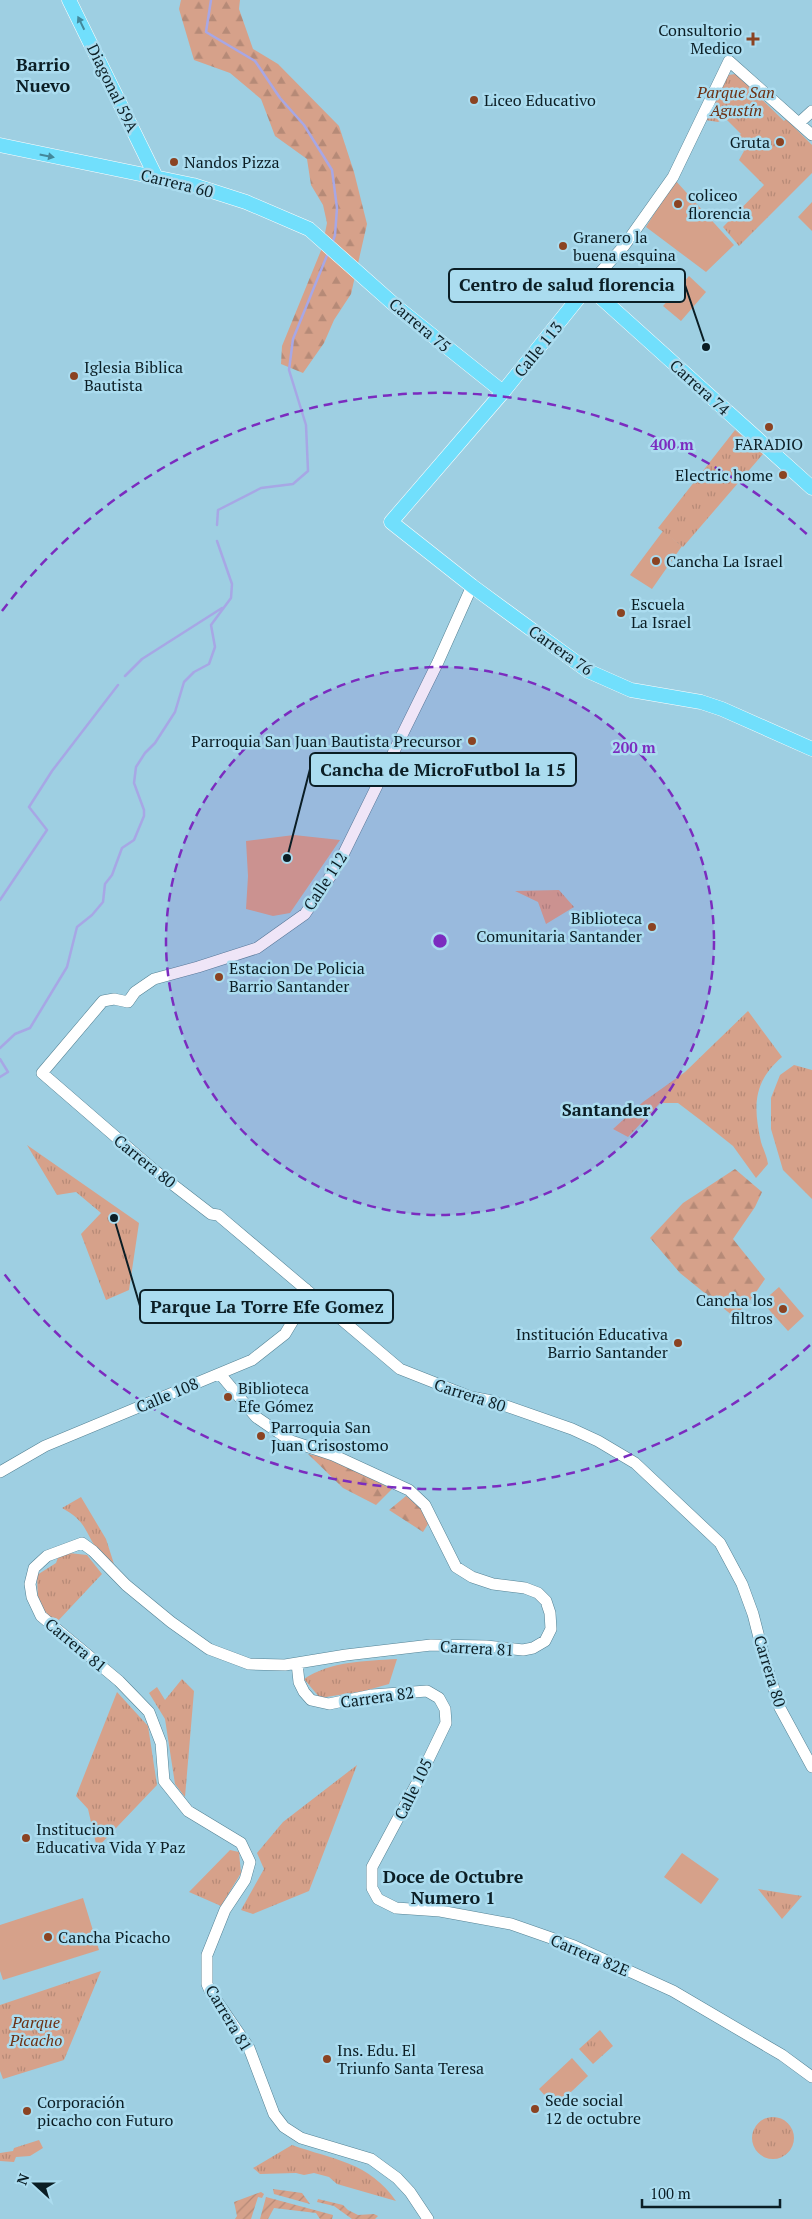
<svg xmlns="http://www.w3.org/2000/svg" width="812" height="2219" font-family="'PT Serif',serif">
	<defs>
		<pattern id="forest-firs" width="22" height="20" patternUnits="userSpaceOnUse" patternTransform="scale(1.25)"><rect width="22" height="20" fill="#d6a18a"/><path d="M5 1l3.5 6h-7zM16 11l3.5 6h-7z" fill="#b68a77"/></pattern>
		<pattern id="park-tufts" width="24" height="20" patternUnits="userSpaceOnUse" patternTransform="scale(1.25)"><rect width="24" height="20" fill="#d6a18a"/><path d="M3 7l-1-3M5 7V3M7 7l1-3M15 17l-1-3M17 17v-4M19 17l1-3" fill="none" stroke="#b68a77"/></pattern>
		<pattern id="garden-furrows" width="10" height="10" patternUnits="userSpaceOnUse" patternTransform="scale(1.25)"><rect width="10" height="10" fill="#d6a18a"/><path d="M-1 1l2-2M0 10L10 0M9 11l2-2" fill="none" stroke="#b68a77"/></pattern>
	</defs>
	<rect width="100%" height="100%" fill="#9ecfe2"/>
	<path fill="#d6a18a" d="M675,180L734,245L706,272L646,227Z
		M812,202V231L798,217Z
		M689,276L706,292L681,321L663,306Z
		M663,531L682,546L652,589L630,575Z
		M294,835L340,840L290,913L273,916L246,909L248,876L246,841Z
		M779,1287L804,1316L788,1331L762,1302Z
		M682,1853L719,1879L701,1904L664,1877Z
		M83,1898L99,1950L3,1980L0,1971V1925Z
		M572,2058L588,2076L555,2107L539,2089Z"/>
	<path fill="url(#forest-firs)" d="M181,0H240L239,9L253,49L278,64L339,126L354,172L367,224L351,294L334,320L324,343L303,373L281,364L282,346L322,248L327,223L323,205L311,185L307,159L275,136L261,99L230,73L194,60L179,9Z
		M735,1169L762,1192L755,1207L733,1239L765,1279L747,1305L733,1316L680,1273L650,1238L683,1203Z
		M308,1454L331,1459L392,1489L376,1505L343,1488Z
		M406,1496L422,1509L428,1524L423,1532L389,1510Z"/>
	<path fill="url(#park-tufts)" d="M736,74L784,121L786,119L812,145V173L739,246L723,227L764,185L739,160L744,151L733,140L741,134L725,118L718,122L705,120L728,75Z
		M735,430L763,454L683,547L658,528Z
		M559,890L574,907L546,924L538,902L515,891Z
		M748,1011L782,1057C753,1082 753,1106 761,1142C763,1149 767,1156 768,1164L756,1178L733,1146L703,1122L678,1103H660L628,1137L613,1129L643,1102L685,1072Z
		M794,1065L812,1070V1199L783,1170L771,1129V1098L780,1075Z
		M27,1145L139,1223L129,1290L106,1300L81,1234L101,1213L76,1192L57,1195Z
		M81,1497L106,1539L114,1564C109,1559 100,1554 96,1548C83,1527 85,1521 62,1508Z
		M60,1552L87,1555L102,1574L56,1623L38,1604L37,1575L56,1563Z
		M397,1659L389,1684L364,1691L320,1698L304,1679C331,1661 365,1661 397,1659Z
		M182,1679L194,1691L185,1797L175,1784L165,1719L149,1693L157,1687L165,1700Z
		M117,1692L148,1726L157,1785L97,1848L88,1809L76,1796Z
		M357,1765L309,1891L253,1914L241,1910L264,1869L257,1853L283,1822Z
		M230,1850L239,1852L241,1873L221,1906L189,1892Z
		M758,1889L802,1896L782,1919Z
		M101,1971L64,2060L3,2079L0,2071V2005Z
		M600,2030L613,2046L593,2064L579,2049Z
		M752 2138a21 21 0 1 1 42 0a21 21 0 1 1-42 0Z
		M39,2140L43,2148L30,2156L16,2157L14,2162L0,2161V2153L13,2151L14,2148Z
		M292,2145C334,2160 369,2162 396,2201L337,2184L329,2177L314,2173L304,2175L296,2173L260,2174L253,2168Z"/>
	<path fill="url(#garden-furrows)" d="M273,2189L302,2193L310,2204L274,2194Z
		M261,2192L264,2194L262,2198L258,2197L251,2219H235L237,2216L234,2202Z
		M266,2197L333,2215L332,2219H320L316,2213L274,2208L268,2219H260Z
		M318,2199L343,2205L348,2210L358,2215L374,2214L378,2216L375,2219H352L334,2206L317,2202Z"/>
	<g fill="none" stroke-linecap="round" stroke-linejoin="round">
		<path stroke="#a7a7e5" stroke-width="2.5" d="M211,0L206,32L255,61L280,98L304,125L332,170L337,208L335,235L332,244
			M217,525L218,510L261,488L293,484L308,471L306,425L289,370L293,339L328,253
			M125,676L142,659L222,608
			M0,900L47,830L29,807L52,771L118,685
			M0,1048L15,1034L30,1028L67,967L77,927L92,915L103,902L105,884L112,875L122,848L134,840L144,816V810L134,783L136,767L145,753L155,743L175,712L184,682L194,672L209,664L215,647L211,625L231,598L232,584L217,541
			M0,1059L8,1072L0,1077"/>
		<defs>
			<path id="minor" d="M799,123L812,111
				M588,286L624,246L673,177L729,61L812,135
				M472,586L438,662L338,865L305,914L257,948L198,967L154,979L135,992L128,1002L114,999L103,1001L42,1073L154,1170L211,1214L218,1215L400,1369L471,1397L492,1401L572,1429L598,1441L635,1463L720,1543L742,1584L753,1614L765,1661L780,1708L812,1767
				M220,1374L256,1417L291,1441L333,1455L409,1490L425,1505L456,1567L472,1577L493,1584L525,1588L538,1593L546,1601L550,1613L551,1629L545,1641L533,1648L523,1650L486,1646L431,1645L346,1655L285,1665L249,1664L209,1649L171,1622L126,1585L93,1551L82,1543L47,1556L34,1568L30,1584L32,1597L41,1616L119,1681L149,1712L161,1743L164,1781L188,1811L241,1843L250,1862L245,1880L225,1910L207,1955V1984L210,1991L249,2048L274,2114L284,2127L301,2138L371,2159L397,2178L410,2192L428,2219
				M0,1472L45,1446L252,1360L285,1334L300,1309L306,1289
				M297,1663L299,1682L304,1692L311,1700L329,1704L372,1695L427,1691L439,1698L445,1709L446,1723L418,1781L372,1867V1888L378,1899L396,1908L440,1911L511,1924L574,1946L673,1991L782,2055L812,2077"/>
			<path id="major" d="M69,0L156,177
				M0,145L193,185L246,202L309,229L398,308L503,392
				M812,488L588,286L503,392L391,522L472,586L588,671L631,690L701,702L722,709L812,749"/>
		</defs>
		<use href="#minor" stroke="#548294" stroke-width="12"/>
		<use href="#major" stroke="#fff" stroke-width="15"/>
		<use href="#minor" stroke="#fff" stroke-width="11"/>
		<use href="#major" stroke="#71dffc" stroke-width="14"/>
	</g>
	<defs><path id="oneway-solid" d="M-6-.8H1V-3.2L6.5 0L1 3.2V.8H-6Z" transform="scale(1.25)"/></defs>
	<g fill="#43889b">
		<use href="#oneway-solid" transform="translate(81 23) rotate(-116)"/>
		<use href="#oneway-solid" transform="translate(47 156) rotate(11)"/>
	</g>
	<circle cx="440" cy="941" r="274" fill="#7b2cbf" fill-opacity=".12"/>
	<g fill="none" stroke="#7b2cbf" stroke-width="2.5" stroke-dasharray="9 6">
		<circle cx="440" cy="941" r="274"/>
		<path d="M810 1345A548 548 0 0 1 2 1271M2 611A548 548 0 0 1 810 537"/>
	</g>
	<g fill="#8b4322" stroke="#abdcef" stroke-width="2">
		<path d="M750.5 31.5h5v5h5v5h-5v5h-5v-5h-5v-5h5z"/>
		<circle cx="474" cy="100" r="5"/>
		<circle cx="780" cy="142" r="5"/>
		<circle cx="174" cy="162" r="5"/>
		<circle cx="678" cy="204" r="5"/>
		<circle cx="563" cy="246" r="5"/>
		<circle cx="74" cy="376" r="5"/>
		<circle cx="769" cy="427" r="5"/>
		<circle cx="783" cy="475" r="5"/>
		<circle cx="656" cy="561" r="5"/>
		<circle cx="621" cy="613" r="5"/>
		<circle cx="472" cy="741" r="5"/>
		<circle cx="652" cy="927" r="5"/>
		<circle cx="219" cy="977" r="5"/>
		<circle cx="783" cy="1309" r="5"/>
		<circle cx="678" cy="1343" r="5"/>
		<circle cx="228" cy="1397" r="5"/>
		<circle cx="261" cy="1436" r="5"/>
		<circle cx="26" cy="1838" r="5"/>
		<circle cx="48" cy="1937" r="5"/>
		<circle cx="327" cy="2059" r="5"/>
		<circle cx="535" cy="2109" r="5"/>
		<circle cx="27" cy="2111" r="5"/>
	</g>
	<g text-anchor="middle" dominant-baseline="central" stroke-width="5" stroke-linejoin="round" paint-order="stroke">
		<g font-size="16" fill="#0b1e25" stroke="#abdcef" text-anchor="start">
			<text x="742" y="30" text-anchor="end">Consultorio<tspan x="742" dy="18">Medico</tspan></text>
			<text x="484" y="100">Liceo Educativo</text>
			<text x="770" y="142" text-anchor="end">Gruta</text>
			<text x="184" y="162">Nandos Pizza</text>
			<text x="688" y="195">coliceo<tspan x="688" dy="18">florencia</tspan></text>
			<text x="573" y="237">Granero la<tspan x="573" dy="18">buena esquina</tspan></text>
			<text x="84" y="367">Iglesia Biblica<tspan x="84" dy="18">Bautista</tspan></text>
			<text x="769" y="444" text-anchor="middle">FARADIO</text>
			<text x="773" y="475" text-anchor="end">Electric home</text>
			<text x="666" y="561">Cancha La Israel</text>
			<text x="631" y="604">Escuela<tspan x="631" dy="18">La Israel</tspan></text>
			<text x="462" y="741" text-anchor="end">Parroquia San Juan Bautista Precursor</text>
			<text x="642" y="918" text-anchor="end">Biblioteca<tspan x="642" dy="18">Comunitaria Santander</tspan></text>
			<text x="229" y="968">Estacion De Policia<tspan x="229" dy="18">Barrio Santander</tspan></text>
			<text x="773" y="1300" text-anchor="end">Cancha los<tspan x="773" dy="18">filtros</tspan></text>
			<text x="668" y="1334" text-anchor="end">Institución Educativa<tspan x="668" dy="18">Barrio Santander</tspan></text>
			<text x="238" y="1388">Biblioteca<tspan x="238" dy="18">Efe Gómez</tspan></text>
			<text x="271" y="1427">Parroquia San<tspan x="271" dy="18">Juan Crisostomo</tspan></text>
			<text x="36" y="1829">Institucion<tspan x="36" dy="18">Educativa Vida Y Paz</tspan></text>
			<text x="58" y="1937">Cancha Picacho</text>
			<text x="337" y="2050">Ins. Edu. El<tspan x="337" dy="18">Triunfo Santa Teresa</tspan></text>
			<text x="545" y="2100">Sede social<tspan x="545" dy="18">12 de octubre</tspan></text>
			<text x="37" y="2102">Corporación<tspan x="37" dy="18">picacho con Futuro</tspan></text>
		</g>
		<g font-size="16" fill="#0b1e25" stroke="#abdcef">
			<text transform="translate(113 88) rotate(64)">Diagonal 59A</text>
			<text transform="translate(177 183) rotate(14)">Carrera 60</text>
			<text transform="translate(420 325) rotate(40)">Carrera 75</text>
			<text transform="translate(538 349) rotate(-51)">Calle 113</text>
			<text transform="translate(700 387) rotate(42)">Carrera 74</text>
			<text transform="translate(561 650) rotate(35)">Carrera 76</text>
			<text transform="translate(325 881) rotate(-57)">Calle 112</text>
			<text transform="translate(145 1161) rotate(39)">Carrera 80</text>
			<text transform="translate(167 1395) rotate(-23)">Calle 108</text>
			<text transform="translate(470 1395) rotate(18)">Carrera 80</text>
			<text transform="translate(76 1645) rotate(40)">Carrera 81</text>
			<text transform="translate(477 1648) rotate(3)">Carrera 81</text>
			<text transform="translate(770 1671) rotate(73)">Carrera 80</text>
			<text transform="translate(377 1697) rotate(-8)">Carrera 82</text>
			<text transform="translate(413 1789) rotate(-64)">Calle 105</text>
			<text transform="translate(590 1955) rotate(23)">Carrera 82E</text>
			<text transform="translate(229 2018) rotate(59)">Carrera 81</text>
		</g>
		<g font-size="16" font-style="italic" fill="#6c3013" stroke="#abdcef">
			<text x="736" y="92">Parque San<tspan x="736" dy="18">Agustín</tspan></text>
			<text x="36" y="2022">Parque<tspan x="36" dy="18">Picacho</tspan></text>
		</g>
		<g font-size="18" font-weight="bold" fill="#0b1e25" stroke="#abdcef">
			<text x="43" y="64">Barrio<tspan x="43" dy="21">Nuevo</tspan></text>
			<text x="606" y="1109">Santander</text>
			<text x="453" y="1876">Doce de Octubre<tspan x="453" dy="21">Numero 1</tspan></text>
		</g>
	</g>
	<circle cx="440" cy="941" r="8" fill="#7b2cbf" stroke="#abdcef" stroke-width="2.5"/>
	<g font-size="15" text-anchor="middle" font-weight="bold" fill="#7b2cbf" stroke="#abdcef" stroke-width="5" stroke-linejoin="round" paint-order="stroke">
		<text x="672" y="450">400 m</text>
		<text x="634" y="753">200 m</text>
	</g>
	<path fill="none" stroke="#0b1e25" stroke-width="2" d="M706 347L685 285M287 858L310 769M114 1218L140 1306"/>
	<g fill="#0b1e25" stroke="#abdcef" stroke-width="2">
		<circle cx="706" cy="347" r="5"/>
		<circle cx="287" cy="858" r="5"/>
		<circle cx="114" cy="1218" r="5"/>
	</g>
	<g fill="#abdcef" stroke="#0b1e25" stroke-width="2">
		<rect x="449" y="269" width="236" height="33" rx="5"/>
		<rect x="310" y="753" width="266" height="33" rx="5"/>
		<rect x="140" y="1290" width="253" height="33" rx="5"/>
	</g>
	<g font-size="18" text-anchor="middle" font-weight="bold" fill="#0b1e25">
		<text x="567" y="291">Centro de salud florencia</text>
		<text x="443" y="776">Cancha de MicroFutbol la 15</text>
		<text x="267" y="1313">Parque La Torre Efe Gomez</text>
	</g>
	<g transform="translate(35 2184) rotate(291)" stroke="#abdcef" stroke-width="4" paint-order="stroke">
	<path d="M0-4L9 19L0 12L-9 19Z" fill="#0b1e25"/>
	<text y="-8" font-size="14" font-weight="bold" text-anchor="middle" fill="#0b1e25">N</text>
	</g>
	<path d="M642 2199v8h138v-8" fill="none" stroke="#0b1e25" stroke-width="2.5"/>
	<text x="650" y="2199" font-size="15" fill="#0b1e25" stroke="#abdcef" stroke-width="4" paint-order="stroke">100 m</text>
</svg>
